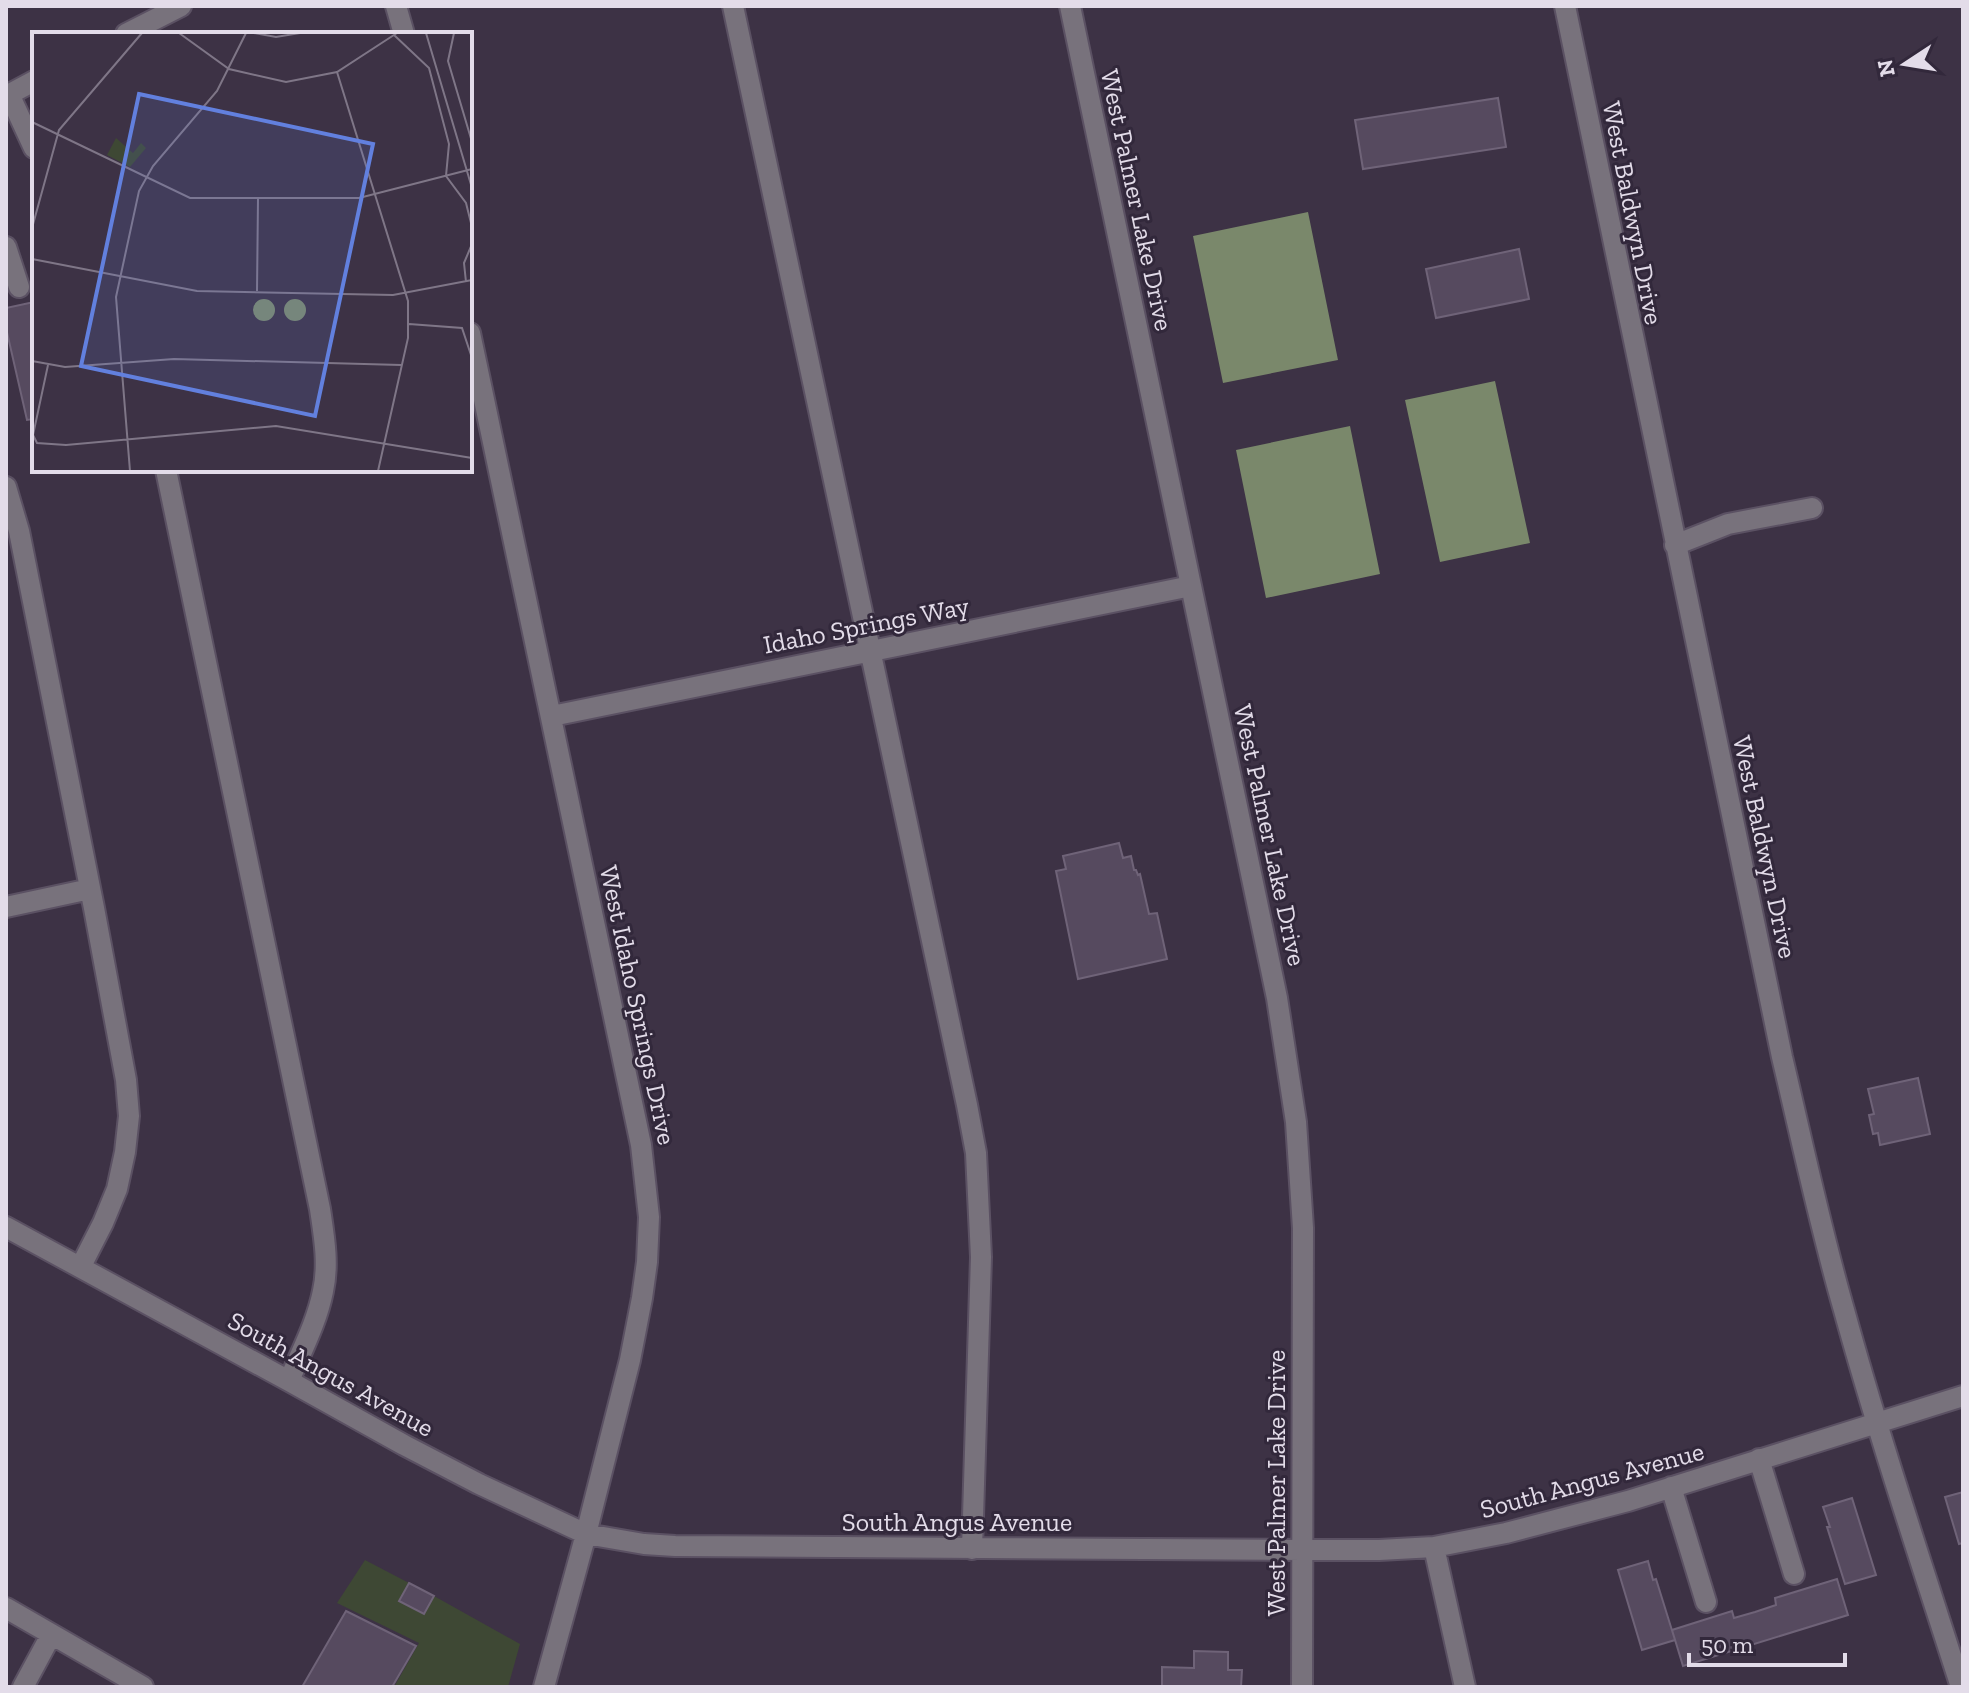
<svg xmlns="http://www.w3.org/2000/svg" width="1969" height="1693" font-family="'Zilla Slab',serif">
	<rect width="100%" height="100%" fill="#3d3245"/>
	<path fill="#3e4834" d="M365,1560L409,1583L400,1601L424,1614L434,1596L520,1644L508,1687H394L419,1643L337,1603Z"/>
	<path fill="#7a886b" d="M1308,212L1338,360L1223,383L1193,236Z
		M1495,381L1530,543L1440,562L1405,400Z
		M1350,426L1380,574L1266,598L1236,450Z"/>
	<path fill="#564a5f" stroke="#6f6378" stroke-width="2" d="M1498,98L1506,147L1363,169L1355,120Z
		M1519,249L1529,299L1436,318L1426,269Z
		M34,302V419L27,420L6,328V308Z
		M1119,843L1123,858L1131,856L1134,870H1136L1138,875L1140,874L1149,914L1157,913L1167,959L1078,979L1056,871L1066,869L1063,856Z
		M1918,1078L1930,1134L1880,1145L1878,1133L1873,1134L1869,1115L1874,1114L1868,1089Z
		M1963,1492V1543L1959,1544L1945,1497Z
		M1852,1498L1876,1575L1845,1584L1827,1527H1830L1823,1507Z
		M1648,1561L1653,1580L1656,1579L1675,1640L1642,1650L1618,1570Z
		M1837,1579L1848,1615L1683,1666L1672,1630L1732,1611L1734,1618L1755,1612L1776,1605L1775,1598Z
		M409,1583L434,1596L424,1614L399,1601Z
		M346,1611L416,1646L392,1687H302Z
		M1194,1651L1228,1652V1670H1242L1241,1687H1162V1667L1194,1668Z"/>
	<g fill="none" stroke-linecap="round" stroke-linejoin="round">
		<defs>
			<path id="minor" d="M396,6L404,34
				M733,6L967,1105L976,1153L981,1257L972,1549
				M1070,6L1277,998L1296,1122L1303,1228L1302,1687
				M1565,6L1782,1057C1802,1141 1820,1227 1844,1310C1879,1437 1921,1562 1961,1687
				M126,34L181,6
				M9,94L34,148
				M6,96L34,81
				M6,247L19,287
				M470,333L641,1145L649,1217L647,1262L642,1298L630,1360L586,1534L544,1687
				M166,470L320,1209C324,1236 329,1264 323,1291C317,1322 301,1352 289,1381
				M6,487L19,531L94,908L126,1080L129,1116L125,1152L117,1189L103,1223L81,1266
				M1675,545L1728,524L1812,508
				M552,716L1191,586
				M6,907L90,889
				M6,1227L289,1381L404,1445L479,1484L586,1534L644,1544L675,1546L1302,1550H1379L1434,1547L1506,1533L1628,1501L1963,1396
				M1759,1459L1794,1574
				M1671,1487L1706,1602
				M1434,1547L1465,1687
				M6,1608L143,1687
				M23,1687L51,1635"/>
		</defs>
		<use href="#minor" stroke="#5b5163" stroke-width="24"/>
		<use href="#minor" stroke="#78727c" stroke-width="20"/>
	</g>
	<g text-anchor="middle" dominant-baseline="central" stroke-width="6" stroke-linejoin="round" paint-order="stroke">
		<g font-size="26" fill="#e3dce9" stroke="#32283b">
			<text transform="translate(1137 200) rotate(78)">West Palmer Lake Drive</text>
			<text transform="translate(1633 213) rotate(79)">West Baldwyn Drive</text>
			<text transform="translate(866 625) rotate(-11)">Idaho Springs Way</text>
			<text transform="translate(1270 835) rotate(78)">West Palmer Lake Drive</text>
			<text transform="translate(1765 847) rotate(78)">West Baldwyn Drive</text>
			<text transform="translate(638 1005) rotate(78)">West Idaho Springs Drive</text>
			<text transform="translate(331 1374) rotate(29)">South Angus Avenue</text>
			<text transform="translate(1592 1480) rotate(-15)">South Angus Avenue</text>
			<text transform="translate(1276 1483) rotate(-90)">West Palmer Lake Drive</text>
			<text x="957" y="1522">South Angus Avenue</text>
		</g>
	</g>
	<g transform="translate(32 32)">
		<rect width="440" height="440" fill="#3d3245"/>
		<path d="M84,106L101,121L109,111L114,116L98,135L75,123Z" fill="#3e4834"/>
		<path d="M252 278a11 11 0 1 1 22 0a11 11 0 1 1-22 0ZM221 278a11 11 0 1 1 22 0a11 11 0 1 1-22 0Z" fill="#7a886b"/>
		<path fill="none" stroke="#7f7687" stroke-width="2" d="M147,1L197,37L254,50L305,40L365,1M222,1L244,5L268,1M394,1L440,156M422,1L416,29L440,110M362,3L397,36L417,112L414,144L434,171L440,195M305,40L376,269V306L346,439M0,90L158,166H327L440,137M0,196L27,98L110,1M0,227L165,259L361,263L440,248M434,250L432,231L440,212M225,259L226,167M377,292L430,296L440,326M0,329L33,335L142,327L369,333M16,333L1,403L5,411L34,413L244,394L440,426M98,439L84,265L107,159L121,134L185,59L214,1M234,439H265"/>
		<path fill="#6280de" fill-opacity="0.15" stroke="#6280de" stroke-width="4" d="M107,62L341,112L283,384L49,334Z"/>
		<rect width="440" height="440" fill="none" stroke="#e3dce9" stroke-width="4"/>
	</g>
	<rect width="1969" height="1693" fill="none" stroke="#e3dce9" stroke-width="16"/>
	<g transform="translate(1905 64) rotate(258)" stroke="#32283b" stroke-width="6" paint-order="stroke">
	<path d="M0-6L14 30L0 20L-14 30Z" fill="#e3dce9"/>
	<text y="-12" font-size="22" font-weight="bold" text-anchor="middle" fill="#e3dce9">N</text>
	</g>
	<path d="M1689 1653v12h156v-12" fill="none" stroke="#e3dce9" stroke-width="4"/>
	<text x="1701" y="1653" font-size="24" fill="#e3dce9" stroke="#32283b" stroke-width="6" paint-order="stroke">50 m</text>
</svg>
